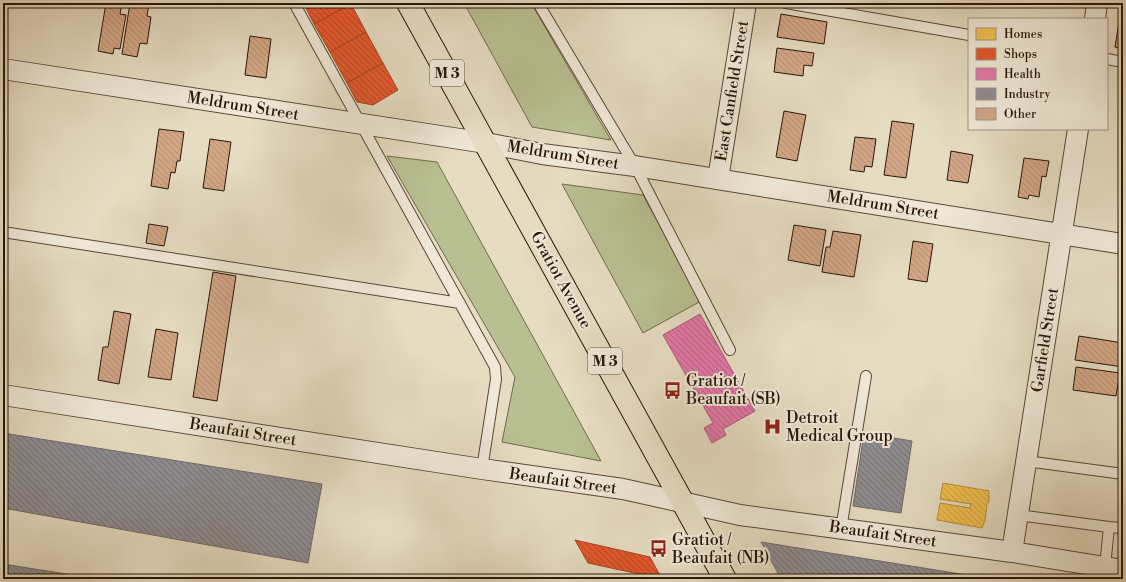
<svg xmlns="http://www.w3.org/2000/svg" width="1126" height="582" font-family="'Libre Bodoni',serif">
	<defs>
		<pattern id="homes-back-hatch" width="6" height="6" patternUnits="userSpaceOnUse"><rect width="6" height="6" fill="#f2c14e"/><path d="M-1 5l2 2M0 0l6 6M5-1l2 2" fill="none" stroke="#d0a543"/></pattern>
		<pattern id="shops-back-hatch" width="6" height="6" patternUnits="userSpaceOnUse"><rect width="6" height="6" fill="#e4572e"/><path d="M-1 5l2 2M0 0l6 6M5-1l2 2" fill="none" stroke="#b94725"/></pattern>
		<pattern id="health-back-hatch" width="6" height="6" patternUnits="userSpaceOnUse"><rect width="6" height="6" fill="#e377a8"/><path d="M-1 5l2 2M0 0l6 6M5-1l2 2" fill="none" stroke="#b86187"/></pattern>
		<pattern id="industry-back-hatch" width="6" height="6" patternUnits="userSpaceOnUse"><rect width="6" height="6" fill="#8d8d92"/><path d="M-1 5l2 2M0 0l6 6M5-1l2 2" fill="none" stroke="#737275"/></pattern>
		<pattern id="building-back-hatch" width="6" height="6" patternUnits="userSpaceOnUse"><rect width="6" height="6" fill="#d2a685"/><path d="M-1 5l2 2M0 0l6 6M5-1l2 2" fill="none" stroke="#b48e72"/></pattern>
	</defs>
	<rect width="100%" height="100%" fill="#e6dcc2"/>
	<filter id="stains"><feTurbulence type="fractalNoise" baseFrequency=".005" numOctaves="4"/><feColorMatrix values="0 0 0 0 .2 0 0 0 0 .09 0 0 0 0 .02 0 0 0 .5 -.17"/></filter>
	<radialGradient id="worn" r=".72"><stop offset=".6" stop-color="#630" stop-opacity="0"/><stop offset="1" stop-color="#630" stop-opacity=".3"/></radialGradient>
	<path fill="#b8bf91" stroke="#706a4d" d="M464,3H531L611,140L532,127Z
		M387,156L437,162L601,461L502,442L515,377Z
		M562,184L643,195L701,301L643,333Z"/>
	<path fill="url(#homes-back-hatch)" stroke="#b58e39" d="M943,483L989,491V502L987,504L985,521L982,528L937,520L940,503L970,508L971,504L940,499Z"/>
	<path fill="url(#shops-back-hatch)" stroke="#ac4423" d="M315,3H350L351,4L314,24L306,8Z
		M351,4L366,32L330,52L314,24Z
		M366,32L383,63L347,83L330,52Z
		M383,63L398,90L373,105L357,102L347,83Z
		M575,540L650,557L662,579L588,563Z"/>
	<path fill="url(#health-back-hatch)" stroke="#ab5a78" d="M700,314L755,411L723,429L726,435L712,443L704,428L713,423L663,335Z"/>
	<path fill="url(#industry-back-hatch)" stroke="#6f6969" d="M3,433L322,484L308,563L3,508Z
		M864,433L912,441L901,513L853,506Z
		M761,542L992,579H781Z
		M3,564L98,579H3Z"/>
	<path fill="url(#building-back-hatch)" stroke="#281609" d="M3,3H5L3,19Z
		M106,3H122L120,14L126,15L120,49L114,48L113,54L98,51Z
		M130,3H149L147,16L151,17L147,44L140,43L137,57L122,54Z
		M781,14L827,22L824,44L777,37Z
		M1120,16L1123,17V49L1115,47Z
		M250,36L271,39L266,78L245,75Z
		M777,48L814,53L812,66L804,65L803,76L774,72Z
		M784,111L806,115L797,161L776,157Z
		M892,121L914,124L906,178L884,175Z
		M159,129L184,132L180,161H177L175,173L171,172L168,189L151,186Z
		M855,137L876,139L872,167L865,166L864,172L850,170Z
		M210,139L231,142L224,191L203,188Z
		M951,151L973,155L968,183L947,180Z
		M1024,158L1049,161L1046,177L1042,176L1039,197L1029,195L1028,199L1018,197Z
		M149,224L168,227L164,246L146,243Z
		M794,225L826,230L820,266L788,260Z
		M833,231L861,235L854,277L822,272L826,247H830Z
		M913,241L933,244L927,282L908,279Z
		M213,272L236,276L217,401L193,397Z
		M114,311L131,314L119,384L98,380L103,347H108Z
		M156,329L178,333L171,380L148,377Z
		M1079,336L1123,343V367L1075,360Z
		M1076,367L1120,373L1116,396L1073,390Z"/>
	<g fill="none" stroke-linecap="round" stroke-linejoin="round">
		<defs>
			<path id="service" d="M294,3L495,367L496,379L482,469
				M538,3L635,166L730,350
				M786,3L969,35
				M1107,59L1123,62
				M3,232L460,303
				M1026,461L1123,474
				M1018,515L1109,527L1105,567
				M1109,527L1123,528
				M841,529L866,376"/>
			<path id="minor" d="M1095,19L1097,3
				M3,69L486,143L542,154L635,166L1123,244
				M718,179L746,3
				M3,395L482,469L623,489L740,515L1012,552L1123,570
				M1012,552L1078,129"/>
			<path id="primary" d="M408,3L725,579"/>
		</defs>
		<use href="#service" stroke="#584837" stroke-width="12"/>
		<use href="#minor" stroke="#584837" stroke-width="22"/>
		<use href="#primary" stroke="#281609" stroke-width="24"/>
		<use href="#service" stroke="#efe8d7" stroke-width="10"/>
		<use href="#minor" stroke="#efe8d7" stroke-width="20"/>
		<use href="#primary" stroke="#e6dcc2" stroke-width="22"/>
	</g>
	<defs>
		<symbol id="bus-bare" viewBox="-9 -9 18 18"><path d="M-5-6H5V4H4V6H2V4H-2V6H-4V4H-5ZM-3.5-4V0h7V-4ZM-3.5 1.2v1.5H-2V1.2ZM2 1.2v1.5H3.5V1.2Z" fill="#8f2418" stroke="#efe8d7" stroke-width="2.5" paint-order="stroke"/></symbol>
		<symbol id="hospital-bare" viewBox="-9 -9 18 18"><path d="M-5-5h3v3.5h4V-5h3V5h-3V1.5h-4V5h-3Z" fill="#8f2418" stroke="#efe8d7" stroke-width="2.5" paint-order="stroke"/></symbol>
	</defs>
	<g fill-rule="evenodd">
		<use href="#bus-bare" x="660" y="378" width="25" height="25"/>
		<use href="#hospital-bare" x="760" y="414" width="25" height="25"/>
		<use href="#bus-bare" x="646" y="536" width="25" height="25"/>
	</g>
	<g text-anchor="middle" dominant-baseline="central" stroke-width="4" stroke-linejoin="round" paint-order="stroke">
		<g fill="#efe8d7" stroke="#645547" stroke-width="1">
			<rect x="430" y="60" width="34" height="26" rx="3"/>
			<rect x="588" y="348" width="34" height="26" rx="3"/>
		</g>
		<g font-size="15" font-weight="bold" fill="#281609">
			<text x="447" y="73">M 3</text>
			<text x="605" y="361">M 3</text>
		</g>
		<g font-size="16" fill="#281609" stroke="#efe8d7">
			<text transform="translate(732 91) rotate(-81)">East Canfield Street</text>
			<text transform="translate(243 106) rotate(9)">Meldrum Street</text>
			<text transform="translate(563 155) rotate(9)">Meldrum Street</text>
			<text transform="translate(883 205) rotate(9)">Meldrum Street</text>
			<text transform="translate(561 280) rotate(61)">Gratiot Avenue</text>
			<text transform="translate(1045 340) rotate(-81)">Garfield Street</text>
			<text transform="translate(243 432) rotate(9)">Beaufait Street</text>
			<text transform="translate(563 481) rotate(8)">Beaufait Street</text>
			<text transform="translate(883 534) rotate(8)">Beaufait Street</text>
		</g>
		<g font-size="16" fill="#281609" stroke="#efe8d7" text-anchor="start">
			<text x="686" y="381">Gratiot /<tspan x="686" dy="18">Beaufait (SB)</tspan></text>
			<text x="786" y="418">Detroit<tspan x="786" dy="18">Medical Group</tspan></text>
			<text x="672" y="540">Gratiot /<tspan x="672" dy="18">Beaufait (NB)</tspan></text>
		</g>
	</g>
	<rect width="1126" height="582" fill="none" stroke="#e6dcc2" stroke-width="16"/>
	<rect x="4" y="4" width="1118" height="574" fill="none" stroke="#281609" stroke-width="2"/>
	<rect x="8" y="8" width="1110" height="566" fill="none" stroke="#281609"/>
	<rect x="968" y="18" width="140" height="112" fill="#efe8d7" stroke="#9f9485"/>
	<rect x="976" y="28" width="20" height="12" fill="#f2c14e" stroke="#9f9485"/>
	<text x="1004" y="38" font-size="12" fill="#281609">Homes</text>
	<rect x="976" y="48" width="20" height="12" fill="#e4572e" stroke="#9f9485"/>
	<text x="1004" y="58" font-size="12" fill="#281609">Shops</text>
	<rect x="976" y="68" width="20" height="12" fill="#e377a8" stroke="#9f9485"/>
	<text x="1004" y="78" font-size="12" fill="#281609">Health</text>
	<rect x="976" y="88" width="20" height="12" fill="#8d8d92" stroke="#9f9485"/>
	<text x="1004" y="98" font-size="12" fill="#281609">Industry</text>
	<rect x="976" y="108" width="20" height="12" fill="#d2a685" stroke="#9f9485"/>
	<text x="1004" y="118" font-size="12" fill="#281609">Other</text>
	<rect width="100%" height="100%" filter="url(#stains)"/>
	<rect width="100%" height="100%" fill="url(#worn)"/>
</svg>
